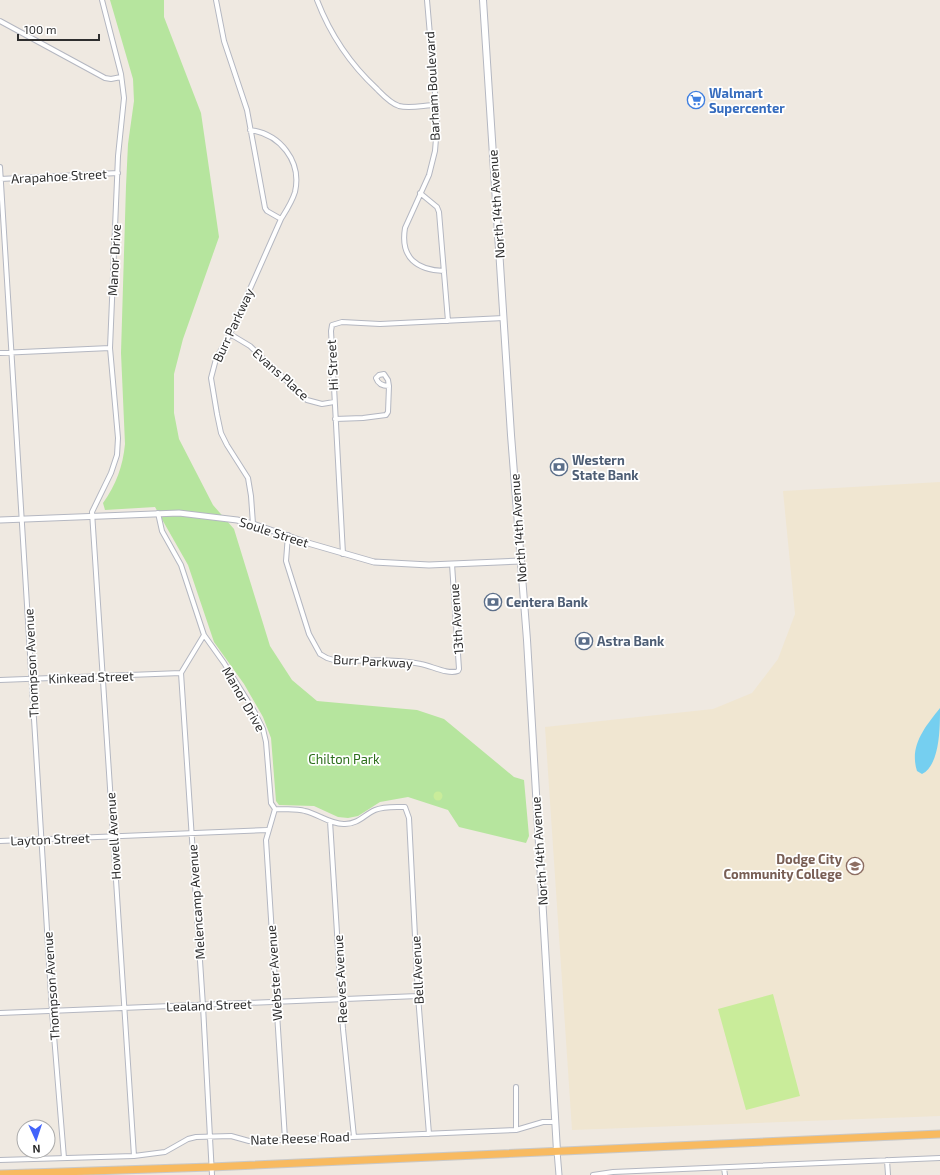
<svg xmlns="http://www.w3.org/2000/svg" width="940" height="1175" font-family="'Exo 2',sans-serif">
	<rect width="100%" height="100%" fill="#efe9e1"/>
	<path fill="#f0e6d1" d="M940,482V1116L572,1130L545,727L713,709L752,693L778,659L795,614L783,491Z"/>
	<path fill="#b6e59e" d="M110,0H164V17L201,113L219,237L183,339L174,374V413L179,439L213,505L234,529L270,646L292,680L317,701L417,710L444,719L514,777L524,780L529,836L526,843L459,827L448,810L408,797L380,802L358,816L348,818L338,817L314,806L279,805L276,801L271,738L263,717L244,684L214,642L188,565L155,507L105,510L103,503C116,485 123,466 125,444L121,353L126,186L128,144L134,101L133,79Z"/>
	<path fill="#c9ec9a" d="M433.5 796a4.5 4.5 0 1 1 9 0a4.5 4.5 0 1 1-9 0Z
		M773,994L800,1096L746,1110L718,1009Z"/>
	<path fill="#75cff0" d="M940,708C940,728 940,765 922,774L917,771C909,746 925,727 940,708Z"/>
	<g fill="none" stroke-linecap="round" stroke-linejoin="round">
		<defs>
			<path id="minor" d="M102,0L121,74L124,98L118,156L110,348L118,438L117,455L111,473L92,512L134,1156
				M216,0L224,41L247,110L265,208L267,211L281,219
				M317,0C330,34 350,64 377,89C383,95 390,103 399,106C410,109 425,105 436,105
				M427,0L436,105L437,126L435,151L429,175L405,228C400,258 417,270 444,271
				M0,21L105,78L111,79L121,77
				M250,130C280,134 302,161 295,192C292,202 286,211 281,219L230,334L216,359L211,378L217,414L221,433L227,445L248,478L251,496L253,524
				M0,167L52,1011L64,1158
				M0,179L118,173
				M420,193L437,207L439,212L448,321
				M230,334L250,346L307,400L322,404L334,402
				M0,353L110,348
				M384,374L388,380L389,386C383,386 378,384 376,378L379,375Z
				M335,419L363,418L386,415L388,412L389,386
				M158,513L162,531L181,565L204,635L224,663L254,711L263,729L266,742L271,803L275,809C285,810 295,808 305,811C318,814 332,825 345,824C358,824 364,815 375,810C384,806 395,807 405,807L409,818L418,996L429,1134
				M288,535L286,561L309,634L320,654L327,658L337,661C364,661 394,658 421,664C432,666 448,675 458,671L459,669L452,564
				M343,554L331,331L332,325L342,322L380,324L504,318
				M204,635L181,673L203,1006L212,1175
				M0,680L181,673
				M275,809L266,840L285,1139
				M330,821L343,1029L354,1137
				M0,841L267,830
				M0,1013L418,996
				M516,1130V1087
				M0,1160L134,1156L165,1152L188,1139L196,1137L231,1136L249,1141H259L516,1130L543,1122H555
				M887,1160L888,1175
				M724,1168L725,1175
				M593,1175L613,1172L940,1158"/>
			<path id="tertiary" d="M0,520L179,513L237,520L253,524L308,543L374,562L429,565L521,561
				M557,1151L559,1175"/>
			<path id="secondary" d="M483,0L511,435L527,640L557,1151"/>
			<path id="trunk" d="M0,1174L211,1167L940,1134"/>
		</defs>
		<use href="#minor" stroke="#b4b7c1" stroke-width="6"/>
		<use href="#tertiary" stroke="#b4b7c1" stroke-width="7"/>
		<use href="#secondary" stroke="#b4b7c1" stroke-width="8"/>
		<use href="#trunk" stroke="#c9c9c9" stroke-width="9"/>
		<use href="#minor" stroke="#fff" stroke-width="4"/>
		<use href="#tertiary" stroke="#fff" stroke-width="5"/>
		<use href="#secondary" stroke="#fff" stroke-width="6"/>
		<use href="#trunk" stroke="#f8ba60" stroke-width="7"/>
	</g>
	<defs>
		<symbol id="supermarket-ring" viewBox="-11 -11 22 22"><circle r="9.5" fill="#fff" stroke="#3f7fe0" stroke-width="1.5"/><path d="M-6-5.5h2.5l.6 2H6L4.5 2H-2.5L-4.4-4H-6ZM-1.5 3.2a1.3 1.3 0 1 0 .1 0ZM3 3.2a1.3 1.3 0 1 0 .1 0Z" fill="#3f7fe0"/></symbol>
		<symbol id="bank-ring" viewBox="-11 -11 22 22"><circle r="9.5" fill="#fff" stroke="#5c6f8a" stroke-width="1.5"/><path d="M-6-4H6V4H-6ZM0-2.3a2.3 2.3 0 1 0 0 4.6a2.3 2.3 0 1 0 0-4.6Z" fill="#5c6f8a"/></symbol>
		<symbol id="university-ring" viewBox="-11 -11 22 22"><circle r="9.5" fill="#fff" stroke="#8d6e63" stroke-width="1.5"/><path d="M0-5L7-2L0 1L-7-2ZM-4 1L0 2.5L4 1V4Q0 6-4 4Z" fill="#8d6e63"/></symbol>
	</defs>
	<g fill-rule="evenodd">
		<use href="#supermarket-ring" x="686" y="90" width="20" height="20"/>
		<use href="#bank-ring" x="549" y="457" width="20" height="20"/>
		<use href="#bank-ring" x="483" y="592" width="20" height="20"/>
		<use href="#bank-ring" x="574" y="631" width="20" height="20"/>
		<use href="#university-ring" x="845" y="856" width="20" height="20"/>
	</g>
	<g text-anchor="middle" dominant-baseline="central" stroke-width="3.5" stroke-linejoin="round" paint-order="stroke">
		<g font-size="13" fill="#2e2e2e" stroke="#fff">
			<text transform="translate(432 86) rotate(-93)">Barham Boulevard</text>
			<text transform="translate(59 176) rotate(-3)">Arapahoe Street</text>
			<text transform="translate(496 204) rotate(-94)">North 14th Avenue</text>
			<text transform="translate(114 260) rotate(-87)">Manor Drive</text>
			<text transform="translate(233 325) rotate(-65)">Burr Parkway</text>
			<text transform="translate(332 365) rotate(-93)">Hi Street</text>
			<text transform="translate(281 374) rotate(42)">Evans Place</text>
			<text transform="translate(518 528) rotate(-94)">North 14th Avenue</text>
			<text transform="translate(274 532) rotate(18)">Soule Street</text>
			<text transform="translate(456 619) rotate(-94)">13th Avenue</text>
			<text transform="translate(373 661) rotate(3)">Burr Parkway</text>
			<text transform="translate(31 663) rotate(-93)">Thompson Avenue</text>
			<text transform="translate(91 677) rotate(-2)">Kinkead Street</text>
			<text transform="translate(244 699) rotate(60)">Manor Drive</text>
			<text transform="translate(113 836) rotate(-94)">Howell Avenue</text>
			<text transform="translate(50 839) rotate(-2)">Layton Street</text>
			<text transform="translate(539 851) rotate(-94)">North 14th Avenue</text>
			<text transform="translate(196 902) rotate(-94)">Melencamp Avenue</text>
			<text transform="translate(417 970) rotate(-93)">Bell Avenue</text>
			<text transform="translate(274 973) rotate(-94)">Webster Avenue</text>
			<text transform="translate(340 979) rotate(-93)">Reeves Avenue</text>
			<text transform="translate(51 986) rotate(-94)">Thompson Avenue</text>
			<text transform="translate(209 1005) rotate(-2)">Lealand Street</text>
			<text transform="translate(300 1138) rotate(-2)">Nate Reese Road</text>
		</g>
		<g font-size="13" font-weight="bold" fill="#366cbe" stroke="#fff" text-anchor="start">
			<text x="709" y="93">Walmart<tspan x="709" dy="15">Supercenter</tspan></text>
		</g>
		<g font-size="13" font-weight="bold" fill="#4e5e75" stroke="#fff" text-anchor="start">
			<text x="572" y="460">Western<tspan x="572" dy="15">State Bank</tspan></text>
			<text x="506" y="602">Centera Bank</text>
			<text x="597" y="641">Astra Bank</text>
		</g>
		<g font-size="13" fill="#2c6e1b" stroke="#fff">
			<text x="344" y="759">Chilton Park</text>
		</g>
		<g font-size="13" font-weight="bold" fill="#785e54" stroke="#fff" text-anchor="end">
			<text x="842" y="859">Dodge City<tspan x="842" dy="15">Community College</tspan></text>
		</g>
	</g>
	<g transform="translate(36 1139) rotate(177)"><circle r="19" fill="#ffffff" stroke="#ababab"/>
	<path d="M0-3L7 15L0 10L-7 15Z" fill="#4264fb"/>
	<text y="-6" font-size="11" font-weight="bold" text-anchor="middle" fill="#2e2e2e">N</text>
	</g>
	<path d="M18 34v6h81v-6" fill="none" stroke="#2e2e2e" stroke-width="2"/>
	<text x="24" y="34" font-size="12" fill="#2e2e2e" stroke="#ffffff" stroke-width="3" paint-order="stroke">100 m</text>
</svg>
